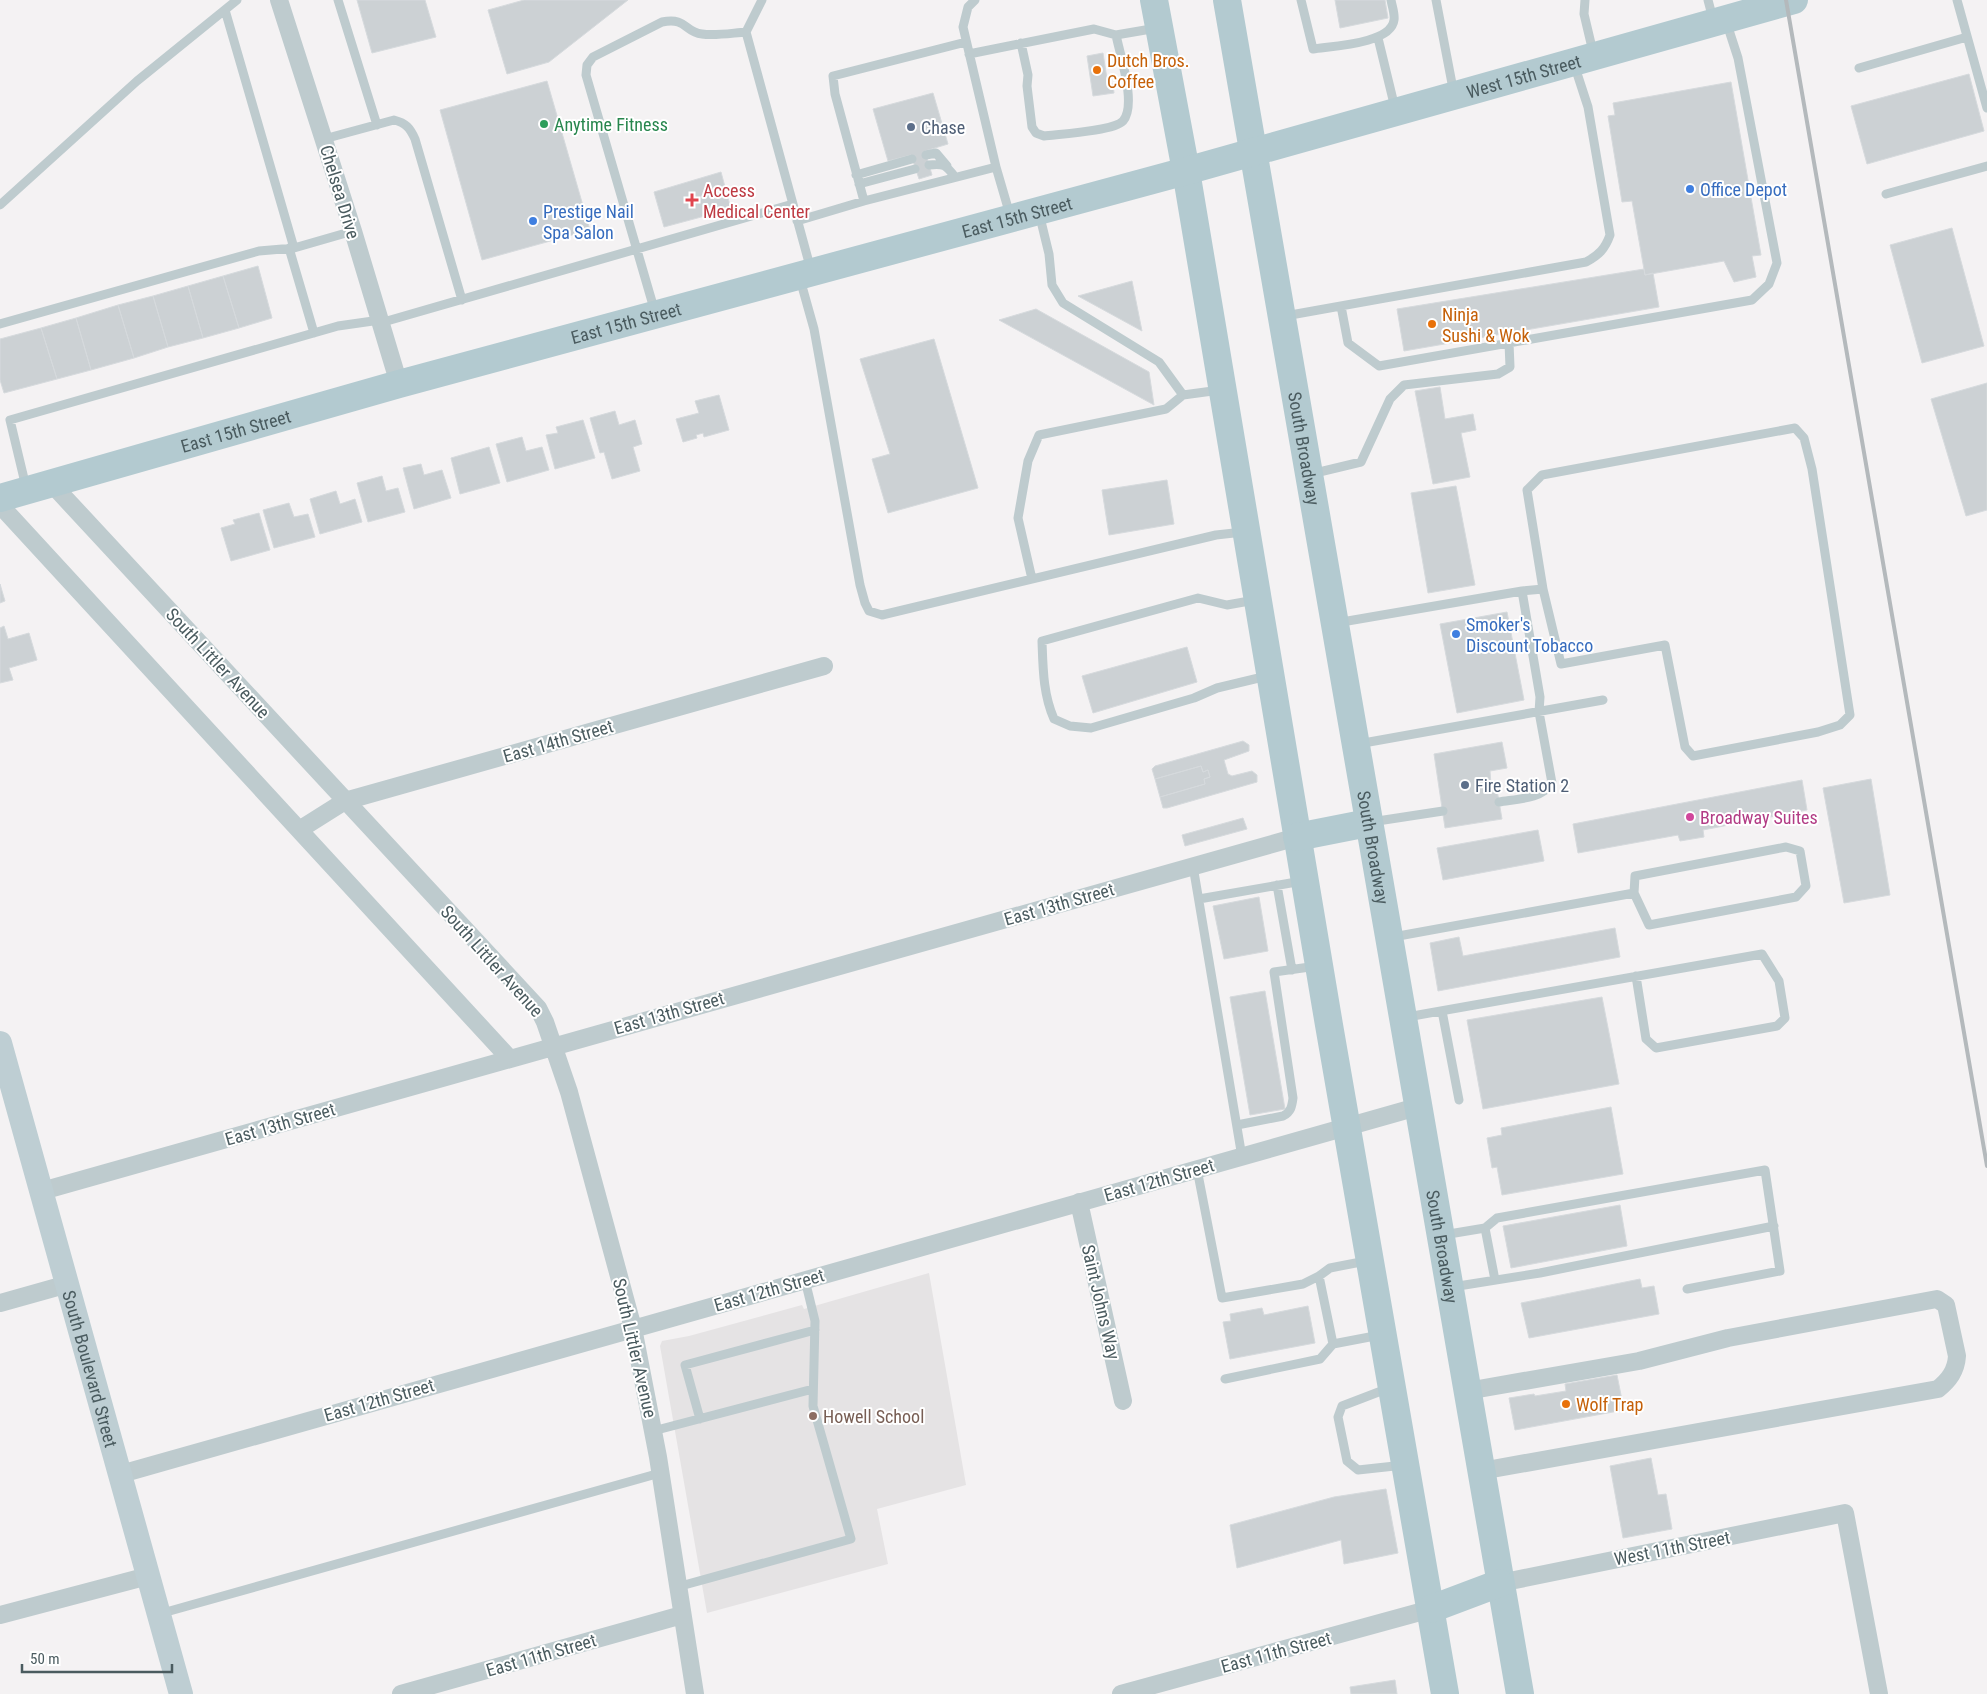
<svg xmlns="http://www.w3.org/2000/svg" width="1987" height="1694" font-family="'Roboto Condensed',sans-serif">
	<rect width="100%" height="100%" fill="#f4f2f3"/>
	<path fill="#e5e3e4" d="M929,1273L966,1485L877,1509L888,1564L707,1613L660,1346L662,1341L689,1336L802,1305L804,1309Z"/>
	<path fill="#ccd1d4" stroke="#d6dadd" d="M357,0H425L436,37L372,53Z
		M524,0H628L549,62L507,74L488,10Z
		M1335,0H1385L1388,18L1340,28Z
		M1103,53L1108,85L1113,84L1114,93L1093,96L1087,56Z
		M1969,74L1984,131L1867,164L1851,106Z
		M547,81L590,230L482,260L440,110Z
		M1731,82L1761,255L1752,256L1756,277L1734,282L1724,261L1645,275L1632,201L1622,202L1608,116L1615,115L1613,103Z
		M933,93L948,144L925,151L932,175L919,179L911,155L888,161L873,109Z
		M721,172L731,209L664,227L654,192Z
		M1952,228L1984,346L1922,363L1890,245Z
		M258,266L272,318L239,328L223,276Z
		M1644,269L1645,275L1653,273L1659,307L1404,351L1397,309Z
		M223,276L239,328L203,338L188,286Z
		M1132,281L1142,331L1078,296Z
		M188,286L203,338L168,347L153,296Z
		M153,296L168,347L134,358L118,305Z
		M118,305L134,358L91,370L76,318Z
		M1036,309L1149,372L1154,405L999,320Z
		M76,318L91,370L57,379L41,328Z
		M41,328L57,379L4,393L0,380V339Z
		M934,339L978,488L888,513L872,459L890,454L860,359Z
		M1987,383V510L1966,516L1931,399Z
		M1440,387L1445,419L1473,414L1476,430L1461,433L1470,477L1433,484L1415,391Z
		M719,395L729,430L704,437L703,433L696,435L697,438L683,442L676,419L699,413L695,401Z
		M615,411L619,425L635,420L642,444L633,447L640,471L612,479L604,452L600,453L590,418Z
		M583,420L595,458L555,469L546,435L558,433L556,427Z
		M522,437L526,451L542,447L549,470L507,482L496,444Z
		M489,447L500,483L460,494L451,458Z
		M421,464L424,475L442,470L451,498L414,509L403,468Z
		M382,476L386,491L398,488L405,512L368,522L357,483Z
		M1167,480L1174,524L1109,535L1102,490Z
		M1456,486L1475,585L1428,593L1411,493Z
		M336,491L340,504L355,499L362,522L320,534L310,499Z
		M289,503L294,517L308,514L315,537L274,548L263,510Z
		M259,513L270,550L231,561L221,528L235,524L233,520Z
		M0,584L5,601L0,603Z
		M1507,612L1524,700L1457,713L1440,624Z
		M4,626L8,639L29,633L37,660L9,668L13,680L0,683V628Z
		M1187,647L1197,682L1093,713L1082,676Z
		M1243,741L1249,745V751L1224,760L1228,774L1232,776L1252,771L1257,775V782L1167,808H1163L1160,797L1205,784L1204,779L1210,777L1208,770L1203,772L1201,766L1155,779L1152,769L1155,766Z
		M1502,742L1507,768L1490,771L1491,785L1496,784L1502,819L1445,828L1434,754Z
		M1201,766L1203,772L1208,770L1210,777L1204,779L1205,784L1160,797L1155,779Z
		M1871,779L1890,895L1844,903L1823,788Z
		M1802,780L1807,810L1703,830L1704,837L1680,841L1678,835L1578,853L1573,824Z
		M1243,818L1247,829L1185,846L1182,835Z
		M1538,830L1544,861L1443,880L1437,848Z
		M1259,897L1268,951L1224,959L1213,906Z
		M1615,928L1620,957L1438,991L1430,943L1459,937L1463,956Z
		M1265,991L1285,1109L1250,1115L1230,997Z
		M1602,997L1619,1084L1483,1109L1467,1020Z
		M1611,1107L1623,1174L1502,1195L1497,1167L1492,1168L1487,1138L1502,1135L1501,1128Z
		M1620,1205L1627,1246L1511,1268L1503,1226Z
		M1640,1279L1642,1288L1654,1286L1659,1314L1529,1338L1521,1303Z
		M1308,1306L1315,1343L1230,1359L1223,1322L1231,1321L1230,1314L1262,1308L1264,1315Z
		M1617,1375L1624,1410L1515,1430L1509,1398L1534,1394L1535,1396L1566,1391L1565,1384Z
		M1651,1458L1658,1495L1666,1494L1672,1529L1623,1538L1610,1466Z
		M1386,1489L1398,1553L1344,1564L1341,1540L1237,1568L1230,1525L1334,1497Z
		M1395,1680L1397,1694H1351L1350,1687Z"/>
	<g fill="none" stroke-linecap="round" stroke-linejoin="round">
		<path stroke="#becbce" stroke-width="9" d="M338,0L377,125
			M762,0L746,32L811,270
			M975,0L968,7L963,27L996,167L1010,215
			M1301,0L1313,49C1332,46 1391,44 1394,20C1395,14 1392,6 1391,0
			M1436,0L1454,94
			M1585,0L1584,14L1593,52
			M1708,0L1713,19
			M1957,0L1987,108
			M225,10L294,248
			M1378,38L1395,108
			M1021,43L1028,75L1027,86L1032,127L1036,133L1044,136C1060,134 1114,131 1123,121C1137,105 1120,55 1116,35
			M969,54L1094,29L1116,35L1157,28
			M1859,68L1967,37
			M324,139L394,120C406,123 410,128 415,139L462,300
			M926,155L936,153L947,166
			M929,165C944,163 946,165 955,177
			M856,175L912,159
			M859,184L915,169
			M1886,194L1987,166
			M864,201L835,94L833,76L966,42
			M0,205L137,81L237,0
			M1039,213L1049,254L1052,285L1063,303L1159,362L1183,395
			M797,221L864,201L996,167
			M289,248L314,333
			M800,279L814,329L860,585L865,603L869,611L882,615L1216,535L1243,532
			M1341,306L1348,343L1379,366L1752,300L1769,284L1777,263L1738,58L1726,21
			M655,312L586,75L587,65L593,57L662,22C687,17 684,32 702,34C715,36 732,33 746,32
			M1285,316L1586,262C1599,255 1605,249 1610,235L1588,107L1574,64
			M380,323L793,204
			M0,324L259,251L294,248L353,231
			M1311,474L1361,462L1390,399L1404,385L1498,374L1510,367L1509,343
			M26,487L10,420L338,326L380,320
			M1032,579L1018,518L1028,461L1039,435L1166,409L1183,395L1220,390
			M1255,600L1227,605L1198,598L1042,641C1043,668 1043,694 1054,719L1070,726L1091,728L1194,698L1217,688L1267,676
			M1336,623L1522,591L1543,589L1561,664L1665,645L1685,747L1693,756L1818,732L1840,725L1850,715L1812,469L1804,438L1795,428L1542,475L1527,490L1543,589
			M1358,744L1603,700
			M1499,802C1516,799 1542,799 1552,783L1539,712L1540,697L1522,591
			M1371,822L1443,811
			M1193,866L1242,1157
			M1277,885L1292,970
			M1199,899L1302,881
			M1393,937L1634,893L1635,876L1786,847L1800,851L1806,886L1796,897L1649,925L1634,893
			M1442,1011L1459,1100
			M1407,1017L1762,954L1779,981L1785,1018L1777,1026L1656,1048L1646,1039L1636,976
			M1237,1125L1283,1116C1291,1112 1292,1106 1293,1098L1274,972L1317,966
			M1197,1169L1222,1298L1303,1284L1319,1276
			M1485,1228L1497,1218L1765,1170L1780,1271L1687,1289
			M1443,1235L1485,1228L1495,1280
			M1366,1261L1330,1268L1319,1276L1333,1344L1380,1335
			M1452,1287L1540,1273L1774,1226
			M1225,1379L1320,1359L1333,1344
			M1389,1388L1342,1406L1338,1417L1347,1461L1358,1470L1404,1465
			M700,1419L685,1365L815,1330
			M653,1431L813,1389
			M677,1587L851,1539L813,1406L815,1321L805,1280
			M159,1614L660,1473"/>
		<path stroke="#becbce" stroke-width="18" d="M279,0L353,231L399,384
			M51,483L538,1008L545,1022L569,1092L633,1328L658,1457L695,1694
			M0,505L510,1059
			M299,830L345,801L824,666
			M42,1191L1297,837
			M1079,1202L1123,1401
			M0,1303L68,1284
			M1467,1391L1639,1361L1728,1338L1937,1299L1946,1305L1957,1356C1956,1371 1949,1380 1938,1389L1481,1471
			M121,1474L1417,1107
			M1500,1583L1845,1513L1879,1694
			M0,1615L148,1576
			M401,1694L682,1615
			M1121,1694L1431,1609"/>
		<path stroke="#beced3" stroke-width="24" id="s1" d="M0,1043L181,1694"/>
		<g stroke="#b3cad0" stroke-width="28">
			<path d="M1154,0L1186,171L1329,1025L1445,1694"/>
			<path id="s2" d="M1227,0L1520,1694"/>
			<path id="s3" d="M0,498L399,384L1186,171L1794,0"/>
			<path d="M1297,837L1368,823"/>
			<path d="M1431,1609L1500,1583"/>
		</g>
		<path stroke="#b4b9bc" stroke-width="4" d="M1786,0L1987,1166"/>
	</g>
	<g fill="#e8710a" stroke="#fff" stroke-width="2">
		<circle cx="1097" cy="70" r="5"/>
		<circle cx="1432" cy="324" r="5"/>
		<circle cx="1566" cy="1404" r="5"/>
	</g>
	<circle fill="#2e9e5b" stroke="#fff" stroke-width="2" cx="544" cy="124" r="5"/>
	<g fill="#5c6f8a" stroke="#fff" stroke-width="2">
		<circle cx="911" cy="127" r="5"/>
		<circle cx="1465" cy="785" r="5"/>
	</g>
	<g fill="#3f7fe0" stroke="#fff" stroke-width="2">
		<circle cx="1690" cy="189" r="5"/>
		<circle cx="533" cy="221" r="5"/>
		<circle cx="1456" cy="634" r="5"/>
	</g>
	<path fill="#e0444e" stroke="#fff" stroke-width="2" d="M689.5 192.5h5v5h5v5h-5v5h-5v-5h-5v-5h5z"/>
	<circle fill="#d1479c" stroke="#fff" stroke-width="2" cx="1690" cy="817" r="5"/>
	<circle fill="#8d6e63" stroke="#fff" stroke-width="2" cx="813" cy="1416" r="5"/>
	<g text-anchor="middle" dominant-baseline="central" stroke-width="4" stroke-linejoin="round" paint-order="stroke">
		<g font-size="18" fill="#c56008" stroke="#fff" text-anchor="start">
			<text x="1107" y="60">Dutch Bros.<tspan x="1107" dy="21">Coffee</tspan></text>
			<text x="1442" y="314">Ninja<tspan x="1442" dy="21">Sushi &amp; Wok</tspan></text>
			<text x="1576" y="1404">Wolf Trap</text>
		</g>
		<g font-size="18" fill="#4a5b5f" stroke="#fff">
			<text stroke="none"><textPath href="#s3" startOffset="1581">West 15th Street</textPath></text>
			<text transform="translate(340 192) rotate(73)">Chelsea Drive</text>
			<text stroke="none"><textPath href="#s3" startOffset="1055">East 15th Street</textPath></text>
			<text stroke="none"><textPath href="#s3" startOffset="650">East 15th Street</textPath></text>
			<text stroke="none"><textPath href="#s3" startOffset="245">East 15th Street</textPath></text>
			<text stroke="none"><textPath href="#s2" startOffset="455">South Broadway</textPath></text>
			<text transform="translate(218 663) rotate(47)">South Littler Avenue</text>
			<text transform="translate(558 741) rotate(-16)">East 14th Street</text>
			<text stroke="none"><textPath href="#s2" startOffset="860">South Broadway</textPath></text>
			<text transform="translate(1059 904) rotate(-16)">East 13th Street</text>
			<text transform="translate(492 961) rotate(48)">South Littler Avenue</text>
			<text transform="translate(669 1013) rotate(-16)">East 13th Street</text>
			<text transform="translate(280 1124) rotate(-16)">East 13th Street</text>
			<text transform="translate(1159 1180) rotate(-16)">East 12th Street</text>
			<text stroke="none"><textPath href="#s2" startOffset="1265">South Broadway</textPath></text>
			<text transform="translate(769 1290) rotate(-16)">East 12th Street</text>
			<text transform="translate(1101 1302) rotate(77)">Saint Johns Way</text>
			<text transform="translate(635 1348) rotate(77)">South Littler Avenue</text>
			<text stroke="none"><textPath href="#s1" startOffset="338">South Boulevard Street</textPath></text>
			<text transform="translate(379 1400) rotate(-16)">East 12th Street</text>
			<text transform="translate(1672 1548) rotate(-11)">West 11th Street</text>
			<text transform="translate(1276 1652) rotate(-15)">East 11th Street</text>
			<text transform="translate(541 1655) rotate(-16)">East 11th Street</text>
		</g>
		<g font-size="18" fill="#27864d" stroke="#fff" text-anchor="start">
			<text x="554" y="124">Anytime Fitness</text>
		</g>
		<g font-size="18" fill="#4e5e75" stroke="#fff" text-anchor="start">
			<text x="921" y="127">Chase</text>
			<text x="1475" y="785">Fire Station 2</text>
		</g>
		<g font-size="18" fill="#366cbe" stroke="#fff" text-anchor="start">
			<text x="1700" y="189">Office Depot</text>
			<text x="543" y="211">Prestige Nail<tspan x="543" dy="21">Spa Salon</tspan></text>
			<text x="1466" y="624">Smoker's<tspan x="1466" dy="21">Discount Tobacco</tspan></text>
		</g>
		<g font-size="18" fill="#be3a42" stroke="#fff" text-anchor="start">
			<text x="703" y="190">Access<tspan x="703" dy="21">Medical Center</tspan></text>
		</g>
		<g font-size="18" fill="#b23c85" stroke="#fff" text-anchor="start">
			<text x="1700" y="817">Broadway Suites</text>
		</g>
		<g font-size="18" fill="#785e54" stroke="#fff" text-anchor="start">
			<text x="823" y="1416">Howell School</text>
		</g>
	</g>
	<path d="M22 1664v8h150v-8" fill="none" stroke="#4a5b5f" stroke-width="2.5"/>
	<text x="30" y="1664" font-size="15" fill="#4a5b5f" stroke="#ffffff" stroke-width="4" paint-order="stroke">50 m</text>
</svg>
